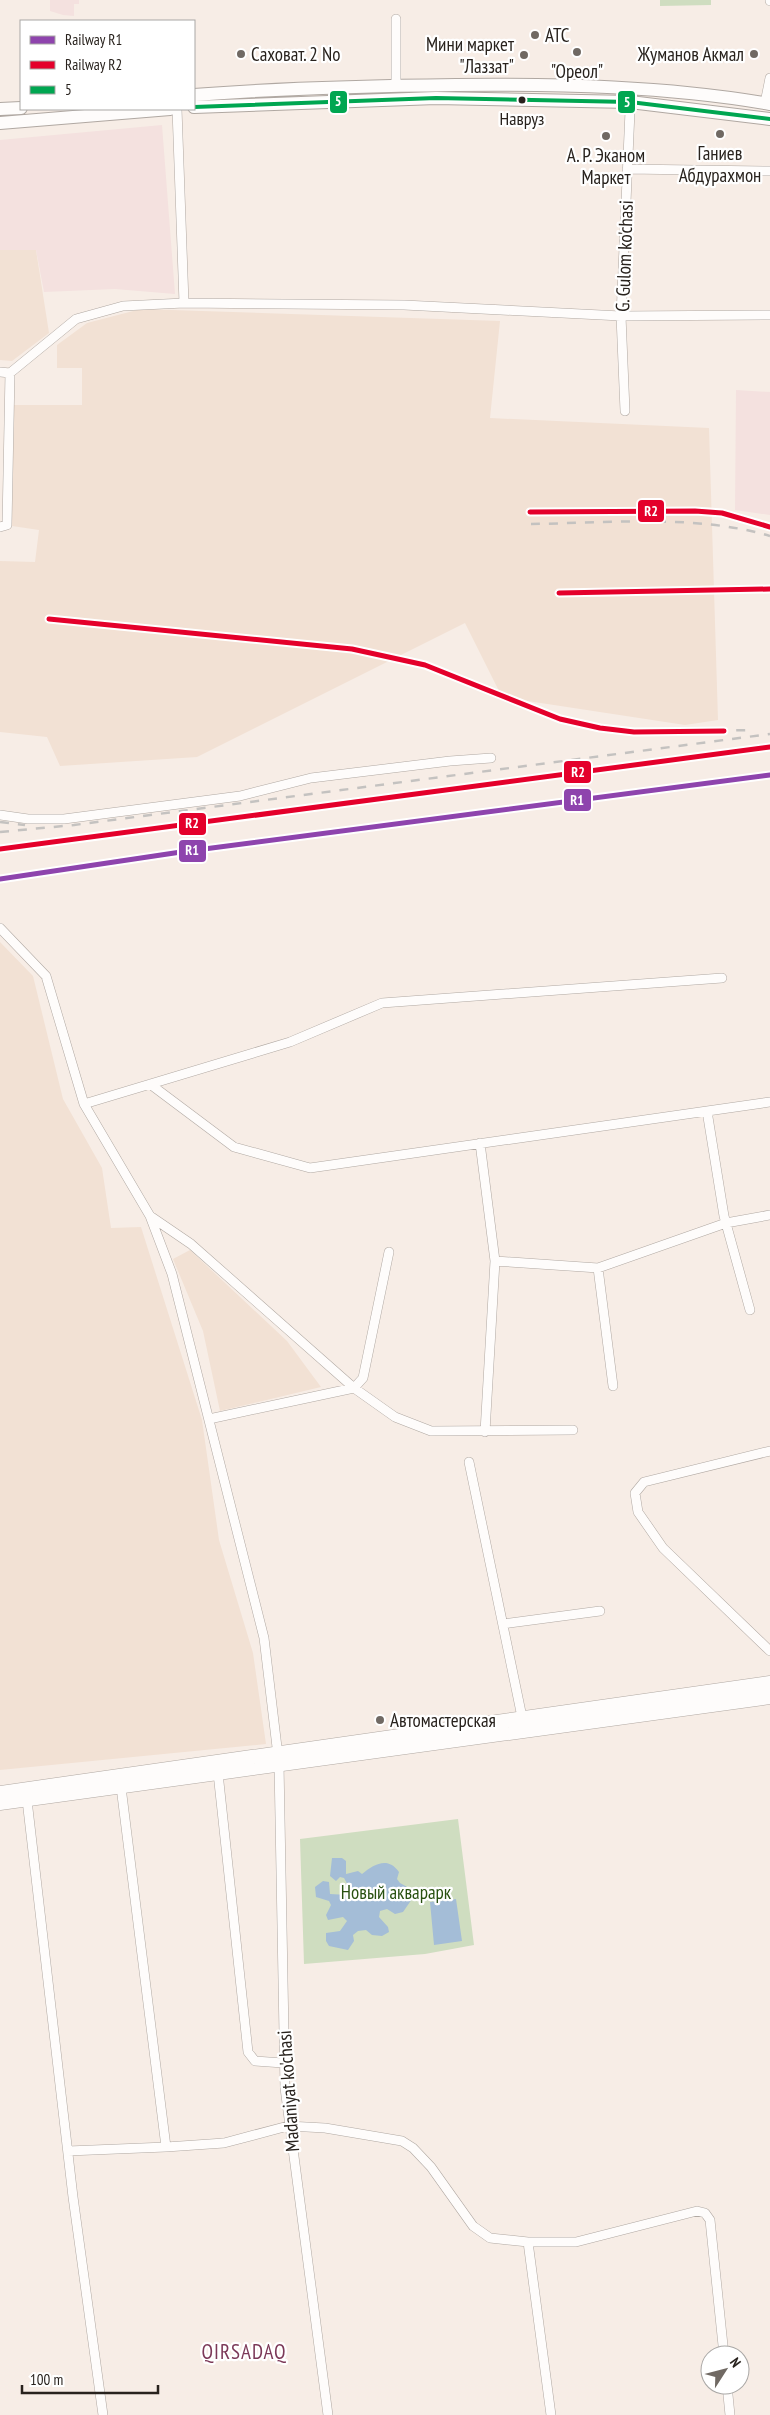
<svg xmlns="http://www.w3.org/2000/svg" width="770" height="2415" font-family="'PT Sans Narrow',sans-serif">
	<rect width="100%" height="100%" fill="#f7ede6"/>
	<path fill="#f2e1d4" d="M0,250H36L49,333L12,361L0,360Z
		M141,309L500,321L490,418L709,428L718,720L685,725L502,697L465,623L197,757L60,766L47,737L0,732V561L35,562L39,530L12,526L14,405H82V368H57V345L87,323Z
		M0,942L33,976L63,1099L102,1168L111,1228L141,1227L202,1420L219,1540L253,1653L266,1744L0,1770Z
		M190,1250L287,1341L321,1387L220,1411L203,1331L173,1259Z"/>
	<path fill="#f4e1df" d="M50,0H79V4H74V16L63,15L50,11Z
		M162,125L175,294L115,289L44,292L36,250H0V140Z
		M736,390L770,392V515L735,510Z"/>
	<path fill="#cfddc0" d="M660,0H711V5L660,6Z
		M458,1819L474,1945L425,1954L304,1964L300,1839Z"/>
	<path fill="#a4bdd7" d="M332,1858H342L346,1861V1874L358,1871L362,1874C374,1864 388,1856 399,1872L397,1879L400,1883L409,1888L412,1899L403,1912L395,1914L387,1909L380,1911L379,1917L388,1927L389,1932L382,1936L372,1935L366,1930L358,1931L353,1935L354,1941L348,1950L329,1946L326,1941V1933L340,1931L347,1921L343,1917L328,1920L326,1915L331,1905L329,1901L316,1897L315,1887L323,1881L329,1882L330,1894L348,1895L349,1887L344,1878L340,1877L336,1881L330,1876Z
		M456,1899L462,1941L434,1945L430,1902Z"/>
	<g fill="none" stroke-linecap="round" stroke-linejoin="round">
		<defs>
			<path id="minor" d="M770,0V1
				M396,19V86
				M765,103L770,78
				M177,109L184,303
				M627,169L770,171
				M0,372L10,373L76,319L123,306L184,303L404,305L621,316L770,315
				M625,411L621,316L631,88
				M0,527L7,525L10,373
				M0,815L28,819H64L240,796L311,778L450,761L491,758
				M0,928L46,976L84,1104L150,1216L172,1274L264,1638L279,1764L285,2088L328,2415
				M150,1084L234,1147L310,1168L770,1102
				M84,1104L290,1042L382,1003L722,978
				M707,1111L724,1216L750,1310
				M480,1143L495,1261L485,1432
				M150,1216L191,1244L354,1388L395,1417L431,1431L573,1430
				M495,1261L598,1268L726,1223L770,1215
				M598,1268L613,1386
				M209,1419L354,1388L363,1378L389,1252
				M770,1451L644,1482L635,1493L638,1512L663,1548L770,1651
				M469,1462L522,1717
				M503,1624L600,1611
				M218,1773L248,2052L255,2061L283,2063
				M121,1787L166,2147L224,2143L288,2126L325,2128L402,2141L413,2148L431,2167L473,2226L490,2238L528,2242H576L697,2211L705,2213L710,2220L724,2355
				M27,1800L73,2197L103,2415
				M68,2151L166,2147
				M528,2242L551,2415
				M727,2385L730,2415"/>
			<path id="secondary" d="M194,95C281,88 368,86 456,85C561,84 666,86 770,104
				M194,107L436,98L630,102L770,119
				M0,109L21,108
				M0,123L170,109"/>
			<path id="primary" d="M0,1793L770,1683
				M0,1803L770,1697"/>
		</defs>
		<use href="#minor" stroke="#b0a8a2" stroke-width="10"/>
		<use href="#secondary" stroke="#b0a8a2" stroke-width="14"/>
		<use href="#primary" stroke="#b0a8a2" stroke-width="15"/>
		<use href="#minor" stroke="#fefcfb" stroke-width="9"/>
		<use href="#secondary" stroke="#fefcfb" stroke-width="12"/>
		<use href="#primary" stroke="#fefcfb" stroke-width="14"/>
		<path stroke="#c4c2c0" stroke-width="2.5" stroke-dasharray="9 9" stroke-linecap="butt" d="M530,512L695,511L722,513L770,527
			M531,524C608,523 696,514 770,536
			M559,593L770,589
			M49,619L352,649C388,656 424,663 458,677C492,690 525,708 560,719C622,738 688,731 752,730
			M0,822L25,825
			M0,832L74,825L770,734
			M0,849L770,747
			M0,879L181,852L770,775"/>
		<defs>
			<path id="bus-1" d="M194,107L436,98L630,102L770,119"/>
		</defs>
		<use href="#bus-1" stroke="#fff" stroke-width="8"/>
		<use href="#bus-1" stroke="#00a651" stroke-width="4"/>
		<defs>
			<path id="rail-1" d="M0,879L181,852L770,775"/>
			<path id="rail-2" d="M530,512L695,511L722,513L770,527
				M559,593L770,589
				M49,619L352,649L425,665L560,719L600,728L634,732L724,731
				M0,849L770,747"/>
		</defs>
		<use href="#rail-1" stroke="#fff" stroke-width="9"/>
		<use href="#rail-2" stroke="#fff" stroke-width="9"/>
		<use href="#rail-1" stroke="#8e44ad" stroke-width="5"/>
		<use href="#rail-2" stroke="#e4002b" stroke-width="5"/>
	</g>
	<g fill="#706963" stroke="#fff" stroke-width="2">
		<circle cx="535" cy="35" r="5"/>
		<circle cx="577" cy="52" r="5"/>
		<circle cx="241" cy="54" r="5"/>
		<circle cx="754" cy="54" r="5"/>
		<circle cx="524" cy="55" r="5"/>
		<circle cx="720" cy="134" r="5"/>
		<circle cx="606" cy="136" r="5"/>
		<circle cx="380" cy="1720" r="5"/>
	</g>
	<circle fill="#28221d" stroke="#fff" stroke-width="2" cx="522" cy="100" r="4.5"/>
	<g text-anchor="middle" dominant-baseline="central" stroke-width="4.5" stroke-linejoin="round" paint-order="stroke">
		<g font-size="18" fill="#28221d" stroke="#fff">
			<text x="522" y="118">Навруз</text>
		</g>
		<g font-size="19" fill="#28221d" stroke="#fff" text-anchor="start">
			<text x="545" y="35">АТС</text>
			<text x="514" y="44" text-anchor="end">Мини маркет<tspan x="514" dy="22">"Лаззат"</tspan></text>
			<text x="251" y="54">Саховат. 2 No</text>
			<text x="744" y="54" text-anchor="end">Жуманов Акмал</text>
			<text x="577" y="71" text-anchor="middle">"Ореол"</text>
			<text x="720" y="153" text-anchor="middle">Ганиев<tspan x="720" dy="22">Абдурахмон</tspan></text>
			<text x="606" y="155" text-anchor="middle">А. Р. Эканом<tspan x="606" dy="22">Маркет</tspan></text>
			<text x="390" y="1720">Автомастерская</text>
		</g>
		<g font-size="19" fill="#28221d" stroke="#fff">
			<text transform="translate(624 256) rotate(-88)">G. Gulom ko'chasi</text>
			<text transform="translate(288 2091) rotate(-94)">Madaniyat ko'chasi</text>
		</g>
		<g font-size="19" fill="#285010" stroke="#fff">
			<text x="396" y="1892">Новый акварарк</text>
		</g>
		<g font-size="21" letter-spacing="1" fill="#7c3958" stroke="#fff">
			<text x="244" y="2351">QIRSADAQ</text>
		</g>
	</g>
	<g stroke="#fff" stroke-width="2">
		<rect x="329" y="90" width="19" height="24" rx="5" fill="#00a651"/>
		<rect x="617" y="90" width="19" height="24" rx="5" fill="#00a651"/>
		<rect x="637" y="499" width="28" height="24" rx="5" fill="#e4002b"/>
		<rect x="563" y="760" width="29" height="24" rx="5" fill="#e4002b"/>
		<rect x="563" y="788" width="29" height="24" rx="5" fill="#8e44ad"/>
		<rect x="178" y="812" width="29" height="24" rx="5" fill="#e4002b"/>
		<rect x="178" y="839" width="29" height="24" rx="5" fill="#8e44ad"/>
	</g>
	<g font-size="14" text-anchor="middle" font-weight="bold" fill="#fff">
		<text x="338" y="106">5</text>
		<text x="627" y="107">5</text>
		<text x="651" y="516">R2</text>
		<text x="578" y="777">R2</text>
		<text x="577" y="805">R1</text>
		<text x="192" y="828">R2</text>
		<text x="192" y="855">R1</text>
	</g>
	<rect x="20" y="20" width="175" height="90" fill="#ffffff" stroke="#a9a7a5"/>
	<rect x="30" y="36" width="25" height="8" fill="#8e44ad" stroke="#a9a7a5"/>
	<text x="65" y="45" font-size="15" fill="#28221d">Railway R1</text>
	<rect x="30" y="61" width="25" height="8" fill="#e4002b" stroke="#a9a7a5"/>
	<text x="65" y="70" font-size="15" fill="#28221d">Railway R2</text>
	<rect x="30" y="86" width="25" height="8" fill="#00a651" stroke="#a9a7a5"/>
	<text x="65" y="95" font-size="15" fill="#28221d">5</text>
	<g transform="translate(725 2370) rotate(54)"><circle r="24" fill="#ffffff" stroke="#a9a7a5"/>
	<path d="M0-4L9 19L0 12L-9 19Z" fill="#706963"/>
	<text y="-8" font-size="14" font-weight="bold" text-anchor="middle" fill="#28221d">N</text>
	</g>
	<path d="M22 2385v8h136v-8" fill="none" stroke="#28221d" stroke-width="2.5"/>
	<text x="30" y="2385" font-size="15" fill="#28221d" stroke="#ffffff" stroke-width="4" paint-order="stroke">100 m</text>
</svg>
